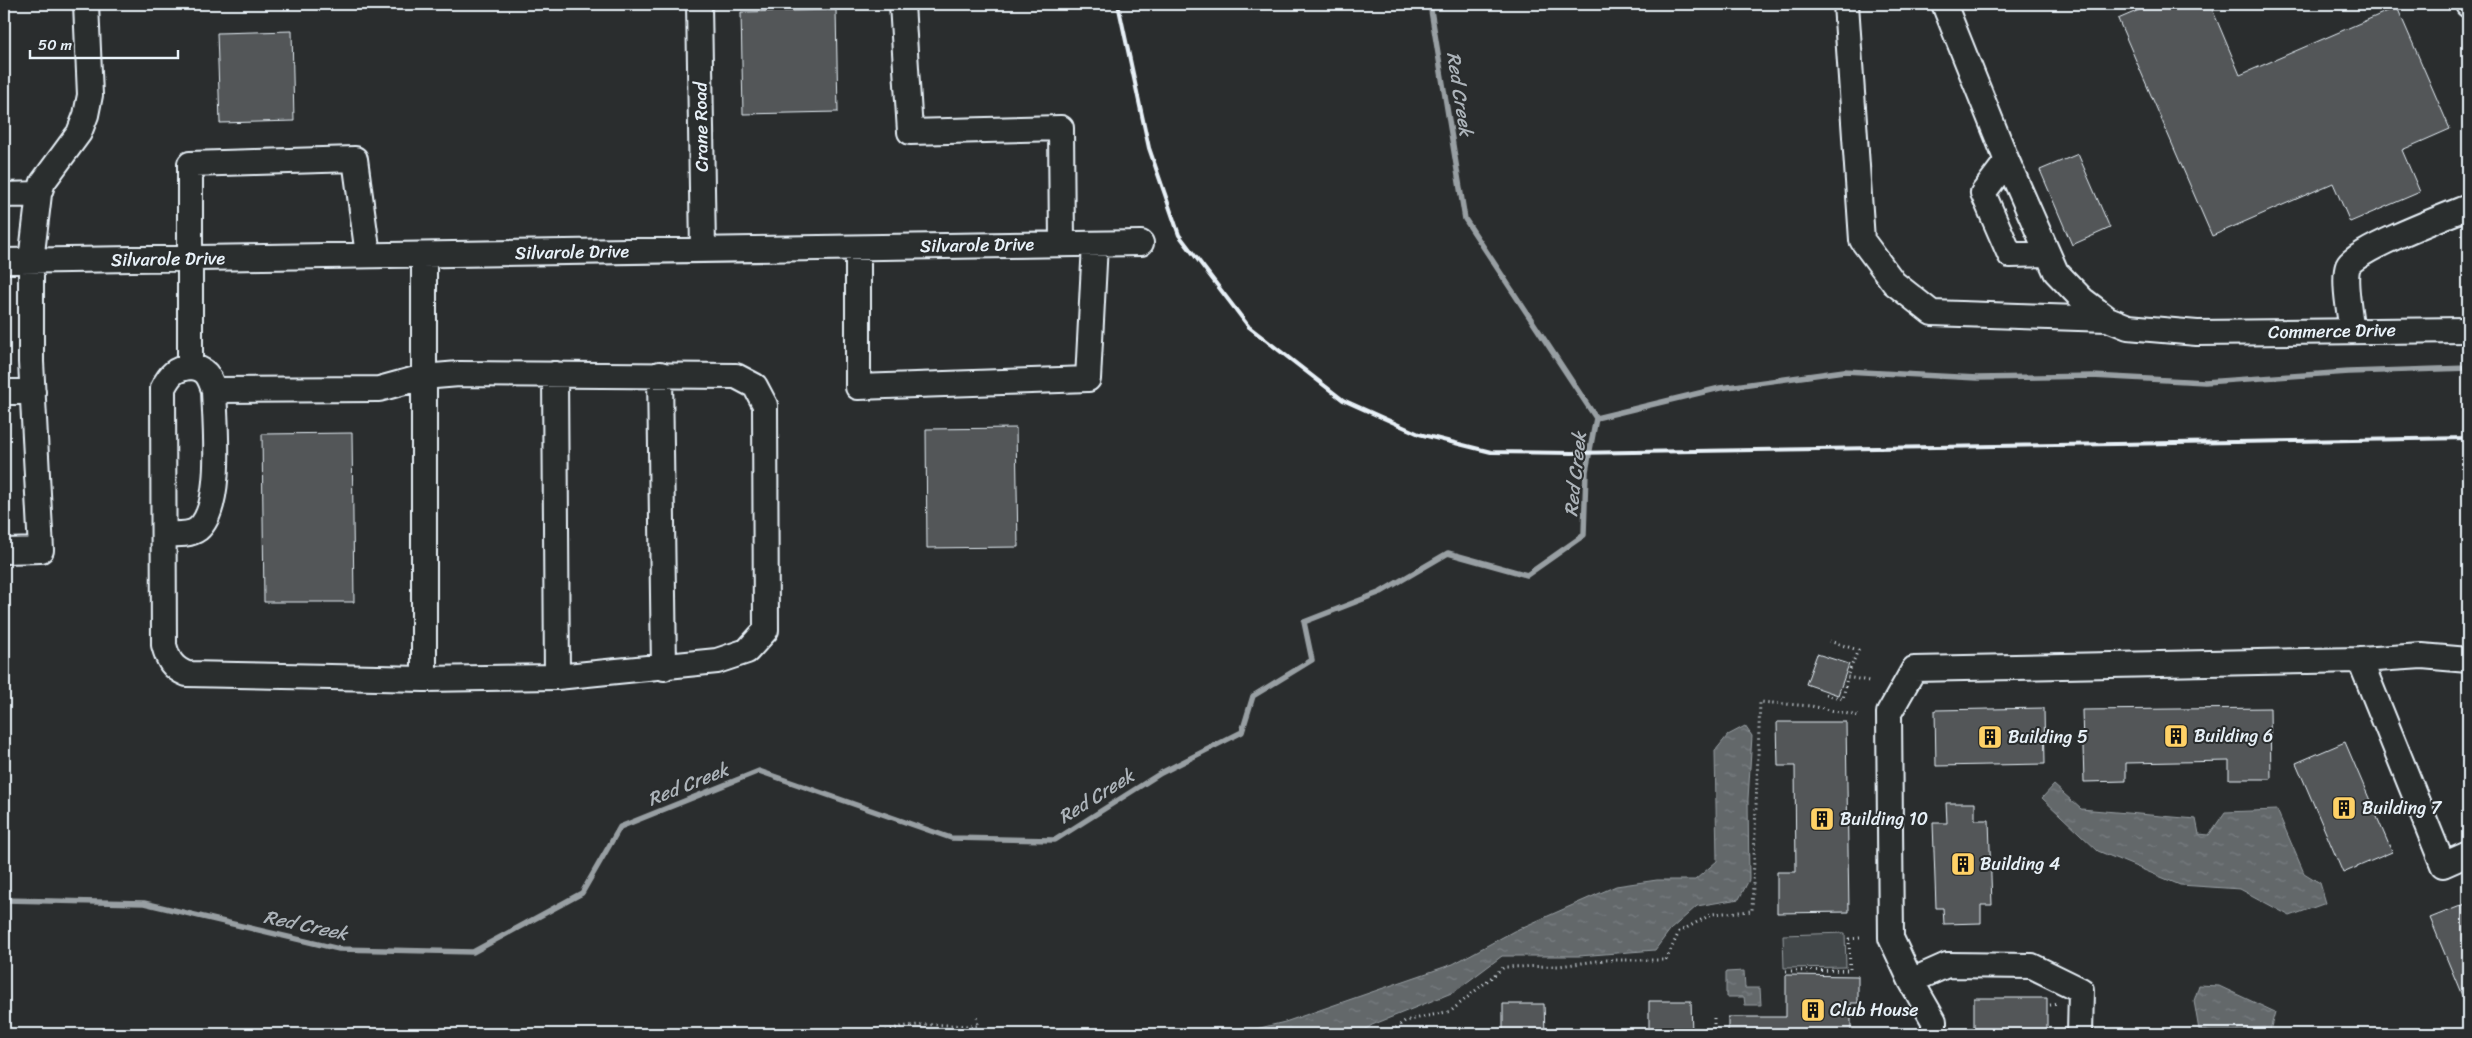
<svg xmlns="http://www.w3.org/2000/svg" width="2472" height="1038" font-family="Sriracha,sans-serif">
	<defs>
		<pattern id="water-ripples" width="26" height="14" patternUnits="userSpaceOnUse" patternTransform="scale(1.25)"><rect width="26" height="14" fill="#63686b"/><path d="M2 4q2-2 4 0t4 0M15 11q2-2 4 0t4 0" fill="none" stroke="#797e81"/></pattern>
	</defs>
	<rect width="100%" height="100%" fill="#2a2d2e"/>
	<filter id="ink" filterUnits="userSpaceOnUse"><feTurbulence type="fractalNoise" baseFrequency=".02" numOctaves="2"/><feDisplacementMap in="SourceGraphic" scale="10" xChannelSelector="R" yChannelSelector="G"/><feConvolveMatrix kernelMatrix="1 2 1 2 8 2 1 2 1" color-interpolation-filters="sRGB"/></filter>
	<g filter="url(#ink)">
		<path fill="#424648" stroke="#959ca0" d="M1845,933L1846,967L1784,968L1783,935Z"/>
		<path fill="url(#water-ripples)" stroke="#989fa3" d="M1745,726L1752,736L1748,799L1749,880L1739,899L1697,906L1670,930L1655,950L1579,956H1502L1454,992L1372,1025L1359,1034H1235L1285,1022L1453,964L1514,931L1616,886L1657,880H1695L1717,861L1715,751L1728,735Z
			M2054,785L2081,809L2196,819L2199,834L2209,835L2225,812L2277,810L2304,873L2320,883L2326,903L2290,916L2240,889L2180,885L2098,851L2042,798Z
			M1744,971L1745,988H1760L1761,1005H1745L1744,997H1726V972Z
			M2199,985L2219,986L2275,1012L2269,1034H2221L2199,1030L2194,1001Z"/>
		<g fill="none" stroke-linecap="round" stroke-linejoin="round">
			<path stroke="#989fa3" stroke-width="5.5" d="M1596,418L1720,388L1844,371L1977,378L2092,376L2205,382L2349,372L2468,368
				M4,900L144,903L339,949L473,952L582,893L620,827L759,771L951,838L1055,840L1161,773L1242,732L1253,696L1312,660L1304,622L1381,592L1448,553L1527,575L1584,535L1586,471L1596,418L1465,219L1430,4"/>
		</g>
		<path fill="#535759" stroke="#e8f1f8" d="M2153,4H2210L2240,75L2397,7L2450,129L2402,150L2420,192L2350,222L2333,183L2212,236L2118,19Z
			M836,10L838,112L743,114L741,12Z
			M292,31L294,121L220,123L217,33Z
			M2078,154L2110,228L2072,245L2040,170Z
			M1016,428L1018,547L927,548L926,429Z
			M352,433L354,602H264L262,434Z
			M1817,654L1849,664L1838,695L1806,684Z
			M2044,708L2045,764L1936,766L1935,710Z
			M2270,708L2271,779H2229V761L2126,763V781L2084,782L2082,710Z
			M1777,722H1846L1849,912L1777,913V872H1796L1795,766H1778Z
			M2345,742L2392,852L2343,873L2296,763Z
			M1946,803H1975V820H1989L1992,905H1981V923L1944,924L1943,908H1936L1933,823H1947Z
			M2468,903V1010L2430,918Z
			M1786,975L1858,976V1003H1851V1034H1728V1017H1786Z
			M1974,998H2047V1034H1974Z
			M1649,1001H1691L1692,1034H1649Z
			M1503,1004H1544L1545,1034H1503Z"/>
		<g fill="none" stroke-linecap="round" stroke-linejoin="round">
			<defs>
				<path id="minor" d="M699,4L703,250
					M902,4L910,132L1061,128L1062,243
					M1846,4L1862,240L1894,283L1932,313L2108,319
					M1944,4L2007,161L2056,272L2083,300L2108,319L2128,327L2197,333L2468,330
					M2468,4V5
					M2007,161L1983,193L2010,255L2048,254
					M4,195L39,194
					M858,248V387L1088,379L1095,244
					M424,255V679
					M4,261L1141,243
					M2352,331C2350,316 2343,279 2348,266C2355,250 2448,215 2468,207
					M190,367C206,368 209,376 214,390L379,389L423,377L459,374L736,376L755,386L765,405L766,630L747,651L717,661L557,677L424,679L187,674C172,668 168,660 164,645L163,388C170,374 175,369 190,367V164L355,159L368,255
					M555,374L557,677
					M660,374L664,668
					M4,392H33
					M164,534C174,534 189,536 198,529C224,507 215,423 214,390
					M4,551L41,550L31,362V261L39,194L43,182L79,133L86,115L90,95L86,4
					M2360,660L2443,865L2468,854
					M1911,981L1947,965L2032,966L2081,990L2080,1034
					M1934,1034V1021L1911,981L1891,938L1889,713L1914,669L2360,660L2422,656L2468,660"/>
			</defs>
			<use href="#minor" stroke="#e8f1f8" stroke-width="28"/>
			<path stroke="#e8f1f8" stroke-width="3" stroke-dasharray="1 4" stroke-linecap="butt" d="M1829,641L1858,650L1847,677L1869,681
				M1826,694L1843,699L1847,677
				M1786,971L1850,970L1849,939L1860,938
				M2050,1005L2059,1004
				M882,1034C902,1020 953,1026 978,1026L976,1015
				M1388,1034L1405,1021L1451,1011L1504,967L1559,966L1605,960H1666L1679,932L1712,914L1752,911L1760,702L1811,706L1858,716
				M1714,1034V1017"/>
			<use href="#minor" stroke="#2a2d2e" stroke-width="24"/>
			<path stroke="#e8f1f8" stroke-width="4" d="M1118,4L1149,148L1179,235L1249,327L1343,400L1419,434L1491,452L1572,453L2468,438"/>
		</g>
	</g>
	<defs>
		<symbol id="building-square" viewBox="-11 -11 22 22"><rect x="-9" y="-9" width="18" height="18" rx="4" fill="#ffd166" stroke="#2a2d2e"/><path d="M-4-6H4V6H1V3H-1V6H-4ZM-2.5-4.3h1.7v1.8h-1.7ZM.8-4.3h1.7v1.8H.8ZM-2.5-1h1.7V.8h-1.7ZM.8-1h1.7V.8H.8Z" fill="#111"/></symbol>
	</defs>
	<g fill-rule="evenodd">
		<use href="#building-square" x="2162" y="722" width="28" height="28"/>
		<use href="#building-square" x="1976" y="723" width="28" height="28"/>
		<use href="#building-square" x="2330" y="794" width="28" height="28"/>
		<use href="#building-square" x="1808" y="805" width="28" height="28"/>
		<use href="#building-square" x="1949" y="850" width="28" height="28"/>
		<use href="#building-square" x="1799" y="996" width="28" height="28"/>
	</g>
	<g text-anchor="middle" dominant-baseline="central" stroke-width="4" stroke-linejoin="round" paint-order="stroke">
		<g font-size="18" fill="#e8f1f8" stroke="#2a2d2e">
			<text transform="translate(701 127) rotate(-91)">Crane Road</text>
			<text transform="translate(977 245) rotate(-1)">Silvarole Drive</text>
			<text transform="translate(572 252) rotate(-1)">Silvarole Drive</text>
			<text transform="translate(168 259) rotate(-1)">Silvarole Drive</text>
			<text transform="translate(2332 331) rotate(-1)">Commerce Drive</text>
		</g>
		<g font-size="18" fill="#e8f1f8" stroke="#2a2d2e" text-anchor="start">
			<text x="2194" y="736">Building 6</text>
			<text x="2008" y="737">Building 5</text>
			<text x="2362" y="808">Building 7</text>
			<text x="1840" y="819">Building 10</text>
			<text x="1980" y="864">Building 4</text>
			<text x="1830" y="1010">Club House</text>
		</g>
		<g font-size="19" font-style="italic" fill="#acb3b9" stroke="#2a2d2e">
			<text transform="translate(1460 94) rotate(81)">Red Creek</text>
			<text transform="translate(1575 474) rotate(-84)">Red Creek</text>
			<text transform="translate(688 784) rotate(-22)">Red Creek</text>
			<text transform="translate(1096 796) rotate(-32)">Red Creek</text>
			<text transform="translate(306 925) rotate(12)">Red Creek</text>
		</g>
	</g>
	<rect width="2472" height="1038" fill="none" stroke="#2a2d2e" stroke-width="20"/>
	<rect x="10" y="10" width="2452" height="1018" fill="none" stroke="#e8f1f8" stroke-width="2" filter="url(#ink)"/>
	<path d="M30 50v8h148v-8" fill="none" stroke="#e8f1f8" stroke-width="2.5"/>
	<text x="38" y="50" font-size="15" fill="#e8f1f8" stroke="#2a2d2e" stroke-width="4" paint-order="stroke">50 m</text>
</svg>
